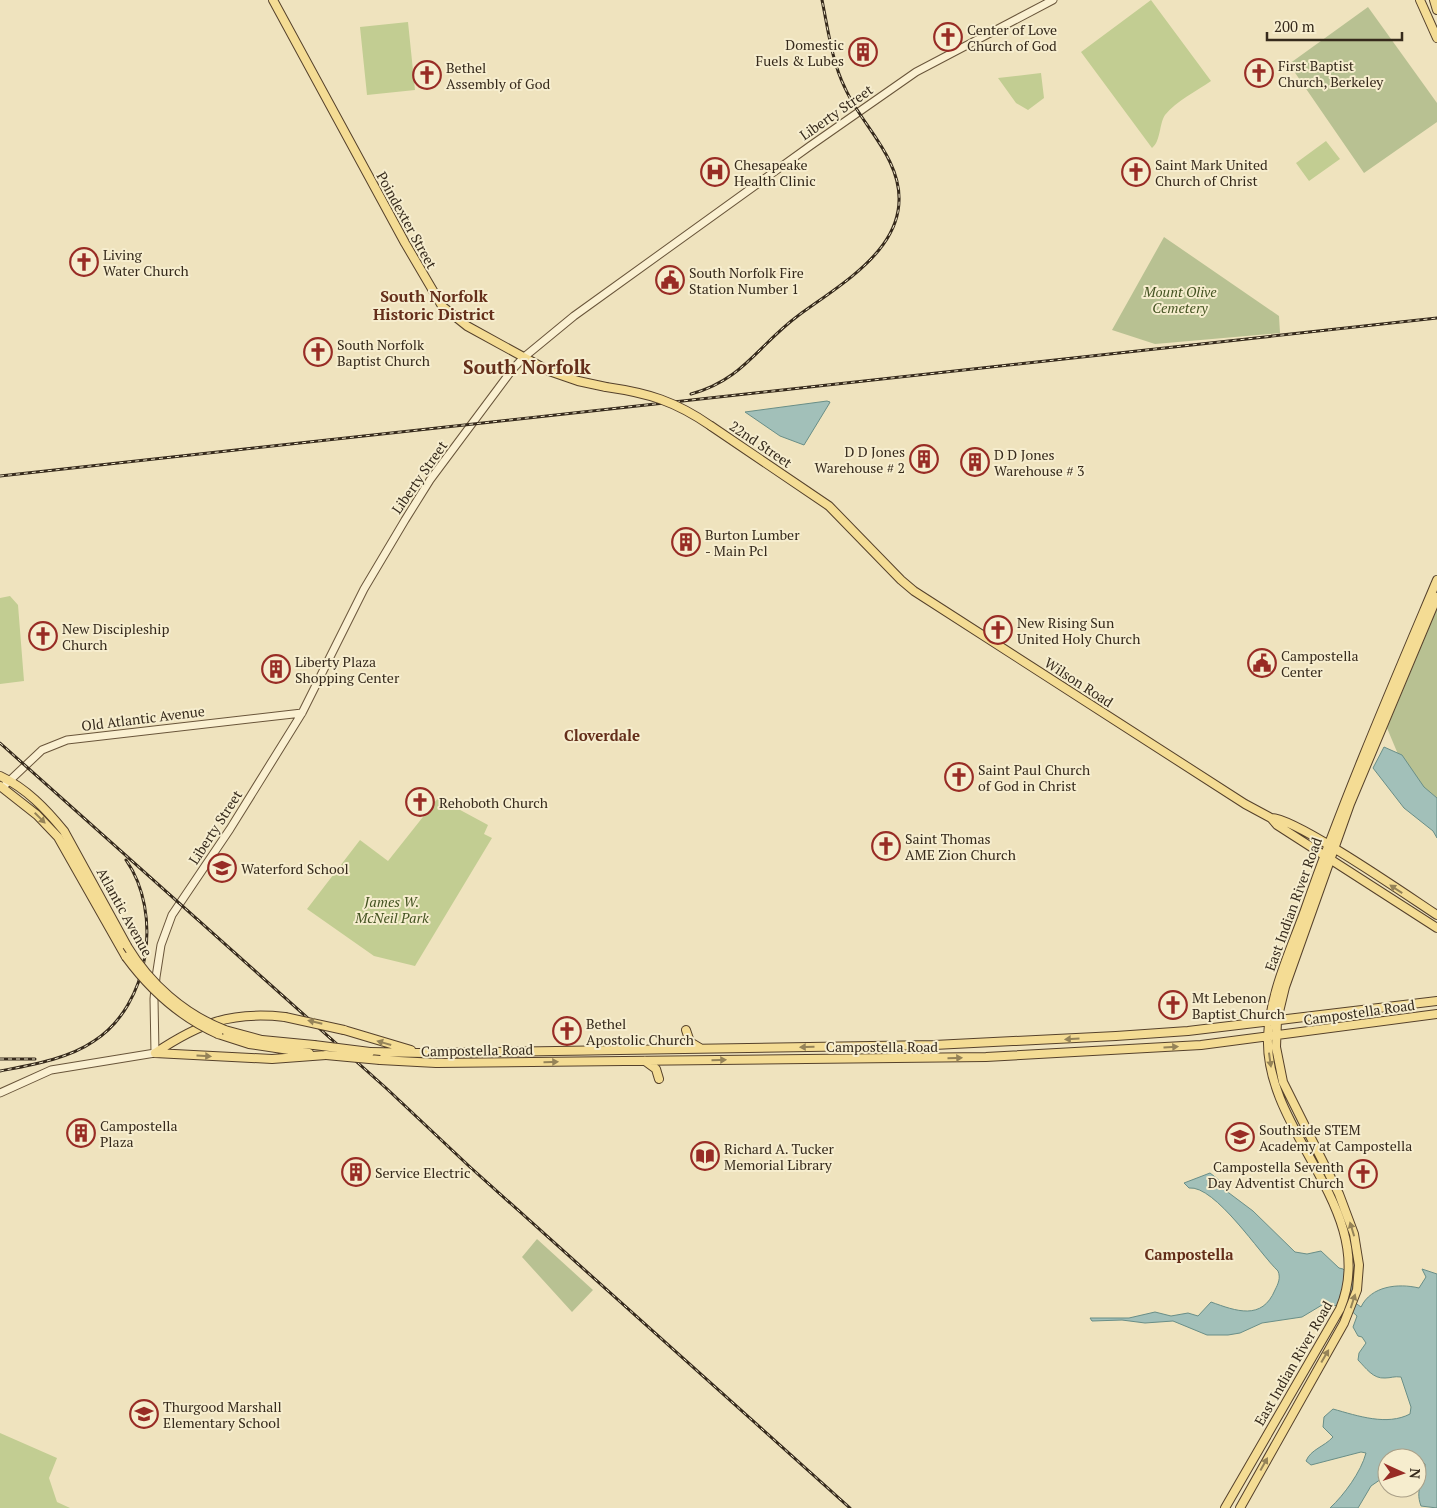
<svg xmlns="http://www.w3.org/2000/svg" width="1437" height="1508" font-family="'PT Serif',serif">
	<rect width="100%" height="100%" fill="#efe3be"/>
	<path fill="#c2cd92" d="M1151,0L1211,81C1197,91 1176,101 1165,115C1159,124 1161,141 1152,148L1081,52Z
		M408,22L415,90L367,95L360,27Z
		M1041,73L1044,98L1028,110L1016,103L998,78Z
		M1326,141L1340,159L1309,181L1296,163Z
		M10,596L18,605L24,681L0,684V598Z
		M438,798L488,825L484,834L492,838L415,966L374,956L307,909L360,840L388,861Z
		M0,1433L57,1458L49,1478L57,1502L70,1508H0Z"/>
	<path fill="#b8c192" d="M1368,7L1437,103V122L1364,173L1289,64Z
		M1164,237L1279,316L1280,333L1155,344L1112,330Z
		M1437,609V805L1400,759L1387,728Z
		M537,1239L593,1290L572,1312L522,1257Z"/>
	<path fill="#a2c0b9" stroke="#698e87" d="M827,401L830,402L829,404L804,445L780,436L745,412Z
		M1384,747L1402,755L1424,787L1437,798V838L1433,831L1404,808L1373,768Z
		M1210,1173L1219,1180L1225,1190L1253,1211L1295,1252L1307,1254L1321,1251L1339,1268L1343,1269L1354,1280L1350,1299L1361,1307C1371,1286 1398,1283 1419,1288L1426,1277L1422,1269L1437,1274V1508L1421,1506C1414,1487 1426,1481 1425,1464L1416,1455L1387,1458L1384,1477L1371,1486L1358,1508H1330C1344,1495 1361,1472 1366,1453L1361,1452L1311,1465L1306,1461C1311,1449 1324,1447 1333,1437L1323,1427L1324,1417L1333,1409C1358,1416 1387,1426 1410,1414L1411,1407L1401,1377C1394,1376 1391,1378 1385,1378C1373,1379 1366,1368 1358,1360L1359,1353L1366,1343L1362,1337L1358,1336L1353,1327L1357,1316L1346,1306L1322,1305L1302,1317L1262,1323L1240,1333L1228,1335H1207L1173,1321L1145,1323L1122,1320L1092,1321L1090,1318H1129L1155,1312L1171,1316L1188,1313L1198,1316L1211,1302C1236,1311 1262,1321 1275,1290C1278,1284 1281,1278 1278,1271C1260,1254 1215,1185 1189,1188L1184,1183Z"/>
	<g fill="none" stroke-linecap="round" stroke-linejoin="round">
		<defs>
			<path id="secondary" d="M5,785L42,750L67,740L302,713
				M0,1093L51,1070L155,1053L154,999L156,977L161,945L172,915L230,829L302,713L364,589L405,520L430,480L512,370L523,358L574,316L810,146L916,72L1053,0"/>
			<path id="primary" d="M273,0L405,243L442,306L467,326L549,371L578,381L606,387
				M1420,0L1437,38
				M1434,0L1437,10
				M711,426L829,506L901,580L914,591L1245,804L1271,818L1277,825L1437,928
				M0,776C26,788 46,809 64,831L127,946
				M0,786L37,815L58,837L126,957
				M1271,818C1293,816 1411,898 1437,915
				M225,1030L262,1040L314,1045
				M344,1030L411,1050
				M686,1030L690,1042L700,1048
				M218,1034L249,1044L309,1053
				M370,1052L425,1053L934,1045L1116,1036L1188,1031L1437,1001
				M155,1053L272,1059L326,1055
				M155,1053C200,1023 231,1011 285,1017
				M380,1060L436,1063L986,1057L1201,1045L1437,1014
				M645,1061L656,1069L659,1079
				M1225,1508L1340,1309C1381,1211 1264,1133 1268,1037C1270,993 1290,952 1305,910C1344,798 1391,689 1437,580
				M1240,1508L1344,1323L1357,1290L1359,1265L1354,1234L1339,1194L1283,1082L1276,1047L1277,1020L1285,987L1350,804L1437,597"/>
		</defs>
		<use href="#secondary" stroke="#69553a" stroke-width="9"/>
		<use href="#primary" stroke="#55412b" stroke-width="10"/>
		<use href="#secondary" stroke="#faf0d1" stroke-width="7"/>
		<use href="#primary" stroke="#f4dc94" stroke-width="8"/>
		<defs>
			<path id="rail" d="M691,394C743,380 758,345 799,315C848,279 926,237 890,162C878,136 857,115 845,88C832,62 828,29 822,0
				M0,476L1437,318
				M0,743L386,1088L470,1167L850,1508
				M0,1059H35
				M0,1071C31,1065 68,1059 94,1041C150,1005 163,913 126,860"/>
		</defs>
		<use href="#rail" stroke="#362a1c" stroke-width="3"/>
		<use href="#rail" stroke="#f6edce" stroke-width="1" stroke-dasharray="4" stroke-linecap="butt"/>
		<defs>
			<path id="primary-bridge" d="M606,387C648,393 675,401 711,426
				M127,946C150,984 184,1014 225,1030
				M126,957C151,991 180,1017 218,1034
				M285,1017L344,1030
				M314,1045L370,1052
				M326,1055L380,1060"/>
		</defs>
		<use href="#primary-bridge" stroke="#55412b" stroke-width="10" stroke-linecap="butt"/>
		<use href="#primary-bridge" stroke="#f4dc94" stroke-width="8"/>
	</g>
	<defs><path id="oneway-solid" d="M-6-.8H1V-3.2L6.5 0L1 3.2V.8H-6Z" transform="scale(1.25)"/></defs>
	<g fill="#958358">
		<use href="#oneway-solid" transform="translate(40 818) rotate(45)"/>
		<use href="#oneway-solid" transform="translate(1396 889) rotate(-147)"/>
		<use href="#oneway-solid" transform="translate(315 1022) rotate(-167)"/>
		<use href="#oneway-solid" transform="translate(1072 1039) rotate(177)"/>
		<use href="#oneway-solid" transform="translate(384 1043) rotate(-164)"/>
		<use href="#oneway-solid" transform="translate(807 1047) rotate(179)"/>
		<use href="#oneway-solid" transform="translate(1171 1047) rotate(-3)"/>
		<use href="#oneway-solid" transform="translate(204 1056) rotate(3)"/>
		<use href="#oneway-solid" transform="translate(955 1058) rotate(-2)"/>
		<use href="#oneway-solid" transform="translate(719 1060) rotate(-1)"/>
		<use href="#oneway-solid" transform="translate(1270 1060) rotate(82)"/>
		<use href="#oneway-solid" transform="translate(551 1062) rotate(-1)"/>
		<use href="#oneway-solid" transform="translate(1352 1229) rotate(-107)"/>
		<use href="#oneway-solid" transform="translate(1353 1301) rotate(-72)"/>
		<use href="#oneway-solid" transform="translate(1325 1356) rotate(-60)"/>
		<use href="#oneway-solid" transform="translate(1264 1464) rotate(-61)"/>
	</g>
	<defs>
		<symbol id="church-ring" viewBox="-11 -11 22 22"><circle r="9.5" fill="#f6edce" stroke="#982c25" stroke-width="1.5"/><path d="M-1.2-6h2.4v3.5h3.3v2.4h-3.3V6h-2.4V-.1h-3.3v-2.4h3.3Z" fill="#982c25"/></symbol>
		<symbol id="building-ring" viewBox="-11 -11 22 22"><circle r="9.5" fill="#f6edce" stroke="#982c25" stroke-width="1.5"/><path d="M-4-6H4V6H1V3H-1V6H-4ZM-2.5-4.3h1.7v1.8h-1.7ZM.8-4.3h1.7v1.8H.8ZM-2.5-1h1.7V.8h-1.7ZM.8-1h1.7V.8H.8Z" fill="#982c25"/></symbol>
		<symbol id="hospital-ring" viewBox="-11 -11 22 22"><circle r="9.5" fill="#f6edce" stroke="#982c25" stroke-width="1.5"/><path d="M-5-5h3v3.5h4V-5h3V5h-3V1.5h-4V5h-3Z" fill="#982c25"/></symbol>
		<symbol id="civic-ring" viewBox="-11 -11 22 22"><circle r="9.5" fill="#f6edce" stroke="#982c25" stroke-width="1.5"/><path d="M-.6-6.5H3V-4.5H.6V-3L4-1V1h2V6H-6V1h2V-1L-.6-3ZM-1.2 2.5V6h2.4V2.5Z" fill="#982c25"/></symbol>
		<symbol id="school-ring" viewBox="-11 -11 22 22"><circle r="9.5" fill="#f6edce" stroke="#982c25" stroke-width="1.5"/><path d="M0-5L7-2L0 1L-7-2ZM-4 1L0 2.5L4 1V4Q0 6-4 4Z" fill="#982c25"/></symbol>
		<symbol id="library-ring" viewBox="-11 -11 22 22"><circle r="9.5" fill="#f6edce" stroke="#982c25" stroke-width="1.5"/><path d="M-6-4Q-3-5.5-.7-3.5V5Q-3 3-6 4ZM6-4Q3-5.5 .7-3.5V5Q3 3 6 4Z" fill="#982c25"/></symbol>
	</defs>
	<g fill-rule="evenodd">
		<use href="#church-ring" x="932" y="21" width="32" height="32"/>
		<use href="#building-ring" x="847" y="36" width="32" height="32"/>
		<use href="#church-ring" x="1243" y="57" width="32" height="32"/>
		<use href="#church-ring" x="411" y="59" width="32" height="32"/>
		<use href="#hospital-ring" x="699" y="156" width="32" height="32"/>
		<use href="#church-ring" x="1120" y="156" width="32" height="32"/>
		<use href="#church-ring" x="68" y="246" width="32" height="32"/>
		<use href="#civic-ring" x="654" y="264" width="32" height="32"/>
		<use href="#church-ring" x="302" y="336" width="32" height="32"/>
		<use href="#building-ring" x="908" y="443" width="32" height="32"/>
		<use href="#building-ring" x="959" y="446" width="32" height="32"/>
		<use href="#building-ring" x="670" y="526" width="32" height="32"/>
		<use href="#church-ring" x="982" y="614" width="32" height="32"/>
		<use href="#church-ring" x="27" y="620" width="32" height="32"/>
		<use href="#civic-ring" x="1246" y="647" width="32" height="32"/>
		<use href="#building-ring" x="260" y="653" width="32" height="32"/>
		<use href="#church-ring" x="943" y="761" width="32" height="32"/>
		<use href="#church-ring" x="404" y="786" width="32" height="32"/>
		<use href="#church-ring" x="870" y="830" width="32" height="32"/>
		<use href="#school-ring" x="206" y="852" width="32" height="32"/>
		<use href="#church-ring" x="1157" y="989" width="32" height="32"/>
		<use href="#church-ring" x="551" y="1015" width="32" height="32"/>
		<use href="#building-ring" x="65" y="1117" width="32" height="32"/>
		<use href="#school-ring" x="1224" y="1121" width="32" height="32"/>
		<use href="#library-ring" x="689" y="1140" width="32" height="32"/>
		<use href="#building-ring" x="340" y="1156" width="32" height="32"/>
		<use href="#church-ring" x="1347" y="1158" width="32" height="32"/>
		<use href="#school-ring" x="128" y="1398" width="32" height="32"/>
	</g>
	<g text-anchor="middle" dominant-baseline="central" stroke-width="4" stroke-linejoin="round" paint-order="stroke">
		<g font-size="14" fill="#362a1c" stroke="#f6edce" text-anchor="start">
			<text x="967" y="29">Center of Love<tspan x="967" dy="16">Church of God</tspan></text>
			<text x="844" y="44" text-anchor="end">Domestic<tspan x="844" dy="16">Fuels &amp; Lubes</tspan></text>
			<text x="1278" y="65">First Baptist<tspan x="1278" dy="16">Church, Berkeley</tspan></text>
			<text x="446" y="67">Bethel<tspan x="446" dy="16">Assembly of God</tspan></text>
			<text x="734" y="164">Chesapeake<tspan x="734" dy="16">Health Clinic</tspan></text>
			<text x="1155" y="164">Saint Mark United<tspan x="1155" dy="16">Church of Christ</tspan></text>
			<text x="103" y="254">Living<tspan x="103" dy="16">Water Church</tspan></text>
			<text x="689" y="272">South Norfolk Fire<tspan x="689" dy="16">Station Number 1</tspan></text>
			<text x="337" y="344">South Norfolk<tspan x="337" dy="16">Baptist Church</tspan></text>
			<text x="905" y="451" text-anchor="end">D D Jones<tspan x="905" dy="16">Warehouse # 2</tspan></text>
			<text x="994" y="454">D D Jones<tspan x="994" dy="16">Warehouse # 3</tspan></text>
			<text x="705" y="534">Burton Lumber<tspan x="705" dy="16">- Main Pcl</tspan></text>
			<text x="1017" y="622">New Rising Sun<tspan x="1017" dy="16">United Holy Church</tspan></text>
			<text x="62" y="628">New Discipleship<tspan x="62" dy="16">Church</tspan></text>
			<text x="1281" y="655">Campostella<tspan x="1281" dy="16">Center</tspan></text>
			<text x="295" y="661">Liberty Plaza<tspan x="295" dy="16">Shopping Center</tspan></text>
			<text x="978" y="769">Saint Paul Church<tspan x="978" dy="16">of God in Christ</tspan></text>
			<text x="439" y="802">Rehoboth Church</text>
			<text x="905" y="838">Saint Thomas<tspan x="905" dy="16">AME Zion Church</tspan></text>
			<text x="241" y="868">Waterford School</text>
			<text x="1192" y="997">Mt Lebenon<tspan x="1192" dy="16">Baptist Church</tspan></text>
			<text x="586" y="1023">Bethel<tspan x="586" dy="16">Apostolic Church</tspan></text>
			<text x="100" y="1125">Campostella<tspan x="100" dy="16">Plaza</tspan></text>
			<text x="1259" y="1129">Southside STEM<tspan x="1259" dy="16">Academy at Campostella</tspan></text>
			<text x="724" y="1148">Richard A. Tucker<tspan x="724" dy="16">Memorial Library</tspan></text>
			<text x="1344" y="1166" text-anchor="end">Campostella Seventh<tspan x="1344" dy="16">Day Adventist Church</tspan></text>
			<text x="375" y="1172">Service Electric</text>
			<text x="163" y="1406">Thurgood Marshall<tspan x="163" dy="16">Elementary School</tspan></text>
		</g>
		<g font-size="14" fill="#362a1c" stroke="#f6edce">
			<text transform="translate(836 112) rotate(-35)">Liberty Street</text>
			<text transform="translate(407 220) rotate(61)">Poindexter Street</text>
			<text transform="translate(761 444) rotate(34)">22nd Street</text>
			<text transform="translate(419 477) rotate(-55)">Liberty Street</text>
			<text transform="translate(1079 682) rotate(33)">Wilson Road</text>
			<text transform="translate(143 718) rotate(-7)">Old Atlantic Avenue</text>
			<text transform="translate(215 827) rotate(-57)">Liberty Street</text>
			<text transform="translate(1293 904) rotate(-70)">East Indian River Road</text>
			<text transform="translate(125 912) rotate(61)">Atlantic Avenue</text>
			<text transform="translate(1359 1012) rotate(-8)">Campostella Road</text>
			<text x="882" y="1046">Campostella Road</text>
			<text transform="translate(477 1050) rotate(-1)">Campostella Road</text>
			<text transform="translate(1293 1363) rotate(-60)">East Indian River Road</text>
		</g>
		<g font-size="14" font-style="italic" fill="#445322" stroke="#f6edce">
			<text x="1180" y="291">Mount Olive<tspan x="1180" dy="16">Cemetery</tspan></text>
			<text x="392" y="901">James W.<tspan x="392" dy="16">McNeil Park</tspan></text>
		</g>
		<g font-size="15" font-weight="bold" fill="#642e1a" stroke="#f6edce">
			<text x="602" y="735">Cloverdale</text>
			<text x="1189" y="1254">Campostella</text>
		</g>
		<g font-size="16" font-weight="bold" fill="#642e1a" stroke="#f6edce">
			<text x="434" y="296">South Norfolk<tspan x="434" dy="18">Historic District</tspan></text>
		</g>
		<g font-size="19" font-weight="bold" fill="#642e1a" stroke="#f6edce">
			<text x="527" y="366">South Norfolk</text>
		</g>
	</g>
	<g transform="translate(1402 1473) rotate(93)"><circle r="24" fill="#f6edce" stroke="#a99f87"/>
	<path d="M0-4L9 19L0 12L-9 19Z" fill="#982c25"/>
	<text y="-8" font-size="14" font-weight="bold" text-anchor="middle" fill="#362a1c">N</text>
	</g>
	<path d="M1267 32v8h135v-8" fill="none" stroke="#362a1c" stroke-width="2.5"/>
	<text x="1274" y="32" font-size="15" fill="#362a1c" stroke="#f6edce" stroke-width="4" paint-order="stroke">200 m</text>
</svg>
